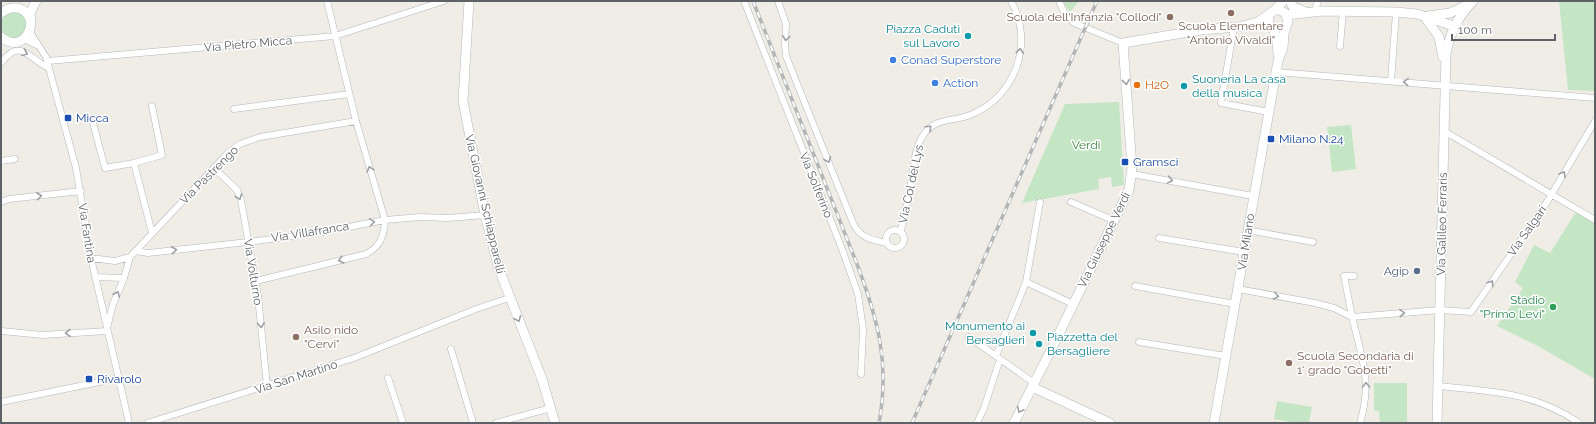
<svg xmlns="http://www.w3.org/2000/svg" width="1596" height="424" font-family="Raleway,sans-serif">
	<rect width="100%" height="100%" fill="#efede6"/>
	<path fill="#c4e6c4" d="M1062,1H1079L1070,12Z
		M1559,1H1595V91L1568,90Z
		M1 25a13 13 0 1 1 26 0a13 13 0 1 1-26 0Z
		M1119,102L1124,185L1112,187L1111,177L1098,179L1099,189L1022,203L1065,104Z
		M1351,125L1356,169L1332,172L1327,127Z
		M1576,212L1595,223V379L1538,346L1497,326L1523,288L1515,282L1534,245L1550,253Z
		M1374,383H1407V423H1380L1379,411L1374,410Z
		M1277,401L1312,407L1309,423H1297L1274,419Z"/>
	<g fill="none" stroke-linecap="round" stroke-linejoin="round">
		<defs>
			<path id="street" d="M744,1L842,249L858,294L863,329L861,374
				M778,1L786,24L785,45L786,56L853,223C860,238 872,240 887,243
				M1059,1L1065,14L1074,23L1123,43
				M1316,12V7L1318,1
				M1234,27L1221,103L1269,112
				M30,32L46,57L76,168L91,258L129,423
				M24,39L39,46
				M1340,46L1343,11
				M48,61L335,36L444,1
				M1,63C21,36 29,60 49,68
				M1276,72L1595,98
				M1391,81L1396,12
				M152,106L162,155L134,163L152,233
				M234,109L349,94
				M93,123L105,168L134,163
				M1444,131L1595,220
				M1,161L15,159
				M214,168L237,190L241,200L258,296L267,386
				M1132,174L1253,196
				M1,202L9,199L81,191
				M1040,202L1026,282L1073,304
				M1071,202L1115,221
				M886 239a9 9 0 1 1 18 0a9 9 0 1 1-18 0Z
				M1247,230L1313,242
				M901,231C904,216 908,200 911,184C914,167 914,148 924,134C936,117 953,122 970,115C1015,98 1035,43 1011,1
				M1159,238L1244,252
				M135,251L148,253L248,242L317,233L385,220L420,217L448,218L485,215
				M91,258L115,261L130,257L227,154L240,144L260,137L356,121
				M1354,276H1344C1347,289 1349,303 1352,316C1361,357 1373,379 1360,423
				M95,277L124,278
				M256,281L366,254C381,246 384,236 385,220L356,121L327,1
				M1135,286L1235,304
				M1238,289L1315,303L1334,308L1352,317L1440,310L1471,312L1547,202L1595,121
				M107,328L113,304L124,278L130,257
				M1,331L43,335L107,331
				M969,337L1034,383
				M1139,342L1226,356
				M451,349L473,423
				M996,356L1026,282
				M388,378L403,423
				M1437,386C1489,391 1535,392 1579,423
				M1,402L119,378
				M147,423L354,358L476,309L509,298
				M496,423L551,408
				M977,423L984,408L1000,359"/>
			<path id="secondary" d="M469,1L463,101L485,215L499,269L542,379L555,423
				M1290,1L1293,7L1306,12
				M1,13C6,9 12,7 18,8C44,16 25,57 1,37
				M1269,15L1268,22L1273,29L1277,39L1278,55
				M1287,15L1322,11L1396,12L1417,14L1454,26
				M1428,16L1450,13L1467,5
				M1425,17L1439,37L1443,57
				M31,21L30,13L36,1
				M1032,387L1110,423
				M1014,423L1053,346L1129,190L1132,168L1123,43L1201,30L1238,27L1258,22L1275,10L1283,1
				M1214,423L1276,72L1278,61L1283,48L1284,33L1288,21L1285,13L1280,10H1275
				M1437,423L1446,54C1450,32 1458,17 1473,1"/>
		</defs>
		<use href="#street" stroke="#b3b6ba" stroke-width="7"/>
		<use href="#secondary" stroke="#b5b8bd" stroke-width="10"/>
		<use href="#street" stroke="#fff" stroke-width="6"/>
		<use href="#secondary" stroke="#fff" stroke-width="9"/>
		<defs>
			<path id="rail" d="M753,1L857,264C878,320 890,363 879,423
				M912,423L1097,1"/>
		</defs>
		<use href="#rail" stroke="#b4b5b6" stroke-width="3.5"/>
		<use href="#rail" stroke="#fff" stroke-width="2" stroke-dasharray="6" stroke-linecap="butt"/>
	</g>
	<defs><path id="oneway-chevron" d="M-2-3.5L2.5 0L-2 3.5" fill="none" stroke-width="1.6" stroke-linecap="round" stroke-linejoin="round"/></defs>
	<g stroke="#9ea0a3">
		<use href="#oneway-chevron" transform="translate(786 38) rotate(97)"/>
		<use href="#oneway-chevron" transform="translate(1020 51) rotate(-84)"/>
		<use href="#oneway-chevron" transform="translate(25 53) rotate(22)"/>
		<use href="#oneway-chevron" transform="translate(1126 82) rotate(84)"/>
		<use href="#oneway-chevron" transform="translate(1406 82) rotate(-177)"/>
		<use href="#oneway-chevron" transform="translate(929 128) rotate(-43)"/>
		<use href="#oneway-chevron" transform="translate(828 160) rotate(68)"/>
		<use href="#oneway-chevron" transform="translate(370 169) rotate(-106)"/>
		<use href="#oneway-chevron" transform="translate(1563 174) rotate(-59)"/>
		<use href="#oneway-chevron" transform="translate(1170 180) rotate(10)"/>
		<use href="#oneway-chevron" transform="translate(39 196) rotate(-7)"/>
		<use href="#oneway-chevron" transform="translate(239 197) rotate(70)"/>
		<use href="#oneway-chevron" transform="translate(372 222) rotate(-8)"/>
		<use href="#oneway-chevron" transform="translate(174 250) rotate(-6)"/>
		<use href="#oneway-chevron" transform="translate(341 260) rotate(166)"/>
		<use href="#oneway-chevron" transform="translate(1491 283) rotate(-56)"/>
		<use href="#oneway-chevron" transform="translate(117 294) rotate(-67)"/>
		<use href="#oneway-chevron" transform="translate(1276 296) rotate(10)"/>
		<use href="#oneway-chevron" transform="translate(1402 313) rotate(-4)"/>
		<use href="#oneway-chevron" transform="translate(518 319) rotate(68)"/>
		<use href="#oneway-chevron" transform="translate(261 325) rotate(85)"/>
		<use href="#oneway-chevron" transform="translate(68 333) rotate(177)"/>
		<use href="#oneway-chevron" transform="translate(1366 385) rotate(-90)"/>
		<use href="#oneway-chevron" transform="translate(1020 410) rotate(117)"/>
	</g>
	<g fill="#8d6e63" stroke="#fff" stroke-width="1.5">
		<circle cx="1231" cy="13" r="4"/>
		<circle cx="1170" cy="17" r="4"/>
		<circle cx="296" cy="337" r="4"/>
		<circle cx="1289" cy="363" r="4"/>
	</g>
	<g fill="#0f9aa8" stroke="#fff" stroke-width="1.5">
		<circle cx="968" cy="36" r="4"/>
		<circle cx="1184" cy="86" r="4"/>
		<circle cx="1033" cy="333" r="4"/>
		<circle cx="1039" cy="344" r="4"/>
	</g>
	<g fill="#3f7fe0" stroke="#fff" stroke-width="1.5">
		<circle cx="893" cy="60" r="4"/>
		<circle cx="935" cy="83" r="4"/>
	</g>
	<circle fill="#e8710a" stroke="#fff" stroke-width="1.5" cx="1137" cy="85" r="4"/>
	<g fill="#1a4fb4" stroke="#fff" stroke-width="1.5">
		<rect x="64" y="114" width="8" height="8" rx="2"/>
		<rect x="1267" y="135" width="8" height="8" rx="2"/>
		<rect x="1121" y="158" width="8" height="8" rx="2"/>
		<rect x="85" y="375" width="8" height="8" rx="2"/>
	</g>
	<circle fill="#5c6f8a" stroke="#fff" stroke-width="1.5" cx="1417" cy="271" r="4"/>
	<circle fill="#2e9e5b" stroke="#fff" stroke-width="1.5" cx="1553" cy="307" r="4"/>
	<g text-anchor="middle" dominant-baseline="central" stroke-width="3" stroke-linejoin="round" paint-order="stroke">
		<g font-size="12" fill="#785e54" stroke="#fff" text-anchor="start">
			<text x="1162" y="17" text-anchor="end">Scuola dell'Infanzia "Collodi"</text>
			<text x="1231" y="26" text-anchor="middle">Scuola Elementare<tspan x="1231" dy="14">"Antonio Vivaldi"</tspan></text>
			<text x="304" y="330">Asilo nido<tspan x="304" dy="14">"Cervi"</tspan></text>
			<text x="1297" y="356">Scuola Secondaria di<tspan x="1297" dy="14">1° grado "Gobetti"</tspan></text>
		</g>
		<g font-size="12" fill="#0d838f" stroke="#fff" text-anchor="end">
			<text x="960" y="29">Piazza Caduti<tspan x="960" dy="14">sul Lavoro</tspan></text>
			<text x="1192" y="79" text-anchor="start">Suoneria La casa<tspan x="1192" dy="14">della musica</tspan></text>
			<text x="1025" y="326">Monumento ai<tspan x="1025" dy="14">Bersaglieri</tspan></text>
			<text x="1047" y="337" text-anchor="start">Piazzetta del<tspan x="1047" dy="14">Bersagliere</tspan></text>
		</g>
		<g font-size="12" fill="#5e6166" stroke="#fff">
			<text transform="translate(248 44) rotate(-5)">Via Pietro Micca</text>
			<text transform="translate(209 175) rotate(-45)">Via Pastrengo</text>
			<text transform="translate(911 184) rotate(-78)">Via Col del Lys</text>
			<text transform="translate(816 185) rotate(68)">Via Solferino</text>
			<text transform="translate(485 204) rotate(77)">Via Giovanni Schiapparelli</text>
			<text transform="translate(1442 224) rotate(-89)">Via Galileo Ferraris</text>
			<text transform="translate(1527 231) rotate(-55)">Via Salgari</text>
			<text transform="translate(310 232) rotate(-9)">Via Villafranca</text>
			<text transform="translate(87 233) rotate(81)">Via Fantina</text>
			<text transform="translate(1104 240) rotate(-64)">Via Giuseppe Verdi</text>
			<text transform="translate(1246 242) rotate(-81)">Via Milano</text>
			<text transform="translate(253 272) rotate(81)">Via Volturno</text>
			<text transform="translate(296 377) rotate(-18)">Via San Martino</text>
		</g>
		<g font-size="12" fill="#366cbe" stroke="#fff" text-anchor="start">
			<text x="901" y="60">Conad Superstore</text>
			<text x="943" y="83">Action</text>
		</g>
		<g font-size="12" fill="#c56008" stroke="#fff" text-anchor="start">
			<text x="1145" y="85">H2O</text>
		</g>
		<g font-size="12" fill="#164399" stroke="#fff" text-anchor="start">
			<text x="76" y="118">Micca</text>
			<text x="1279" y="139">Milano N.24</text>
			<text x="1133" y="162">Gramsci</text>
			<text x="97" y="379">Rivarolo</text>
		</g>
		<g font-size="12" fill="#38823b" stroke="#fff">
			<text x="1086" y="145">Verdi</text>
		</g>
		<g font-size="12" fill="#4e5e75" stroke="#fff" text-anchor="end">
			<text x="1409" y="271">Agip</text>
		</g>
		<g font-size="12" fill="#27864d" stroke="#fff" text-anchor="end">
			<text x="1545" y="300">Stadio<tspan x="1545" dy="14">"Primo Levi"</tspan></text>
		</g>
	</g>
	<rect width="1596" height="424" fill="none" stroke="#5e6166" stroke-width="4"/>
	<path d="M1452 34v6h103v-6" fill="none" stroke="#5e6166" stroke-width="2"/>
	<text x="1458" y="34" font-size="12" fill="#5e6166" stroke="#ffffff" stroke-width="3" paint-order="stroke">100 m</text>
</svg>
